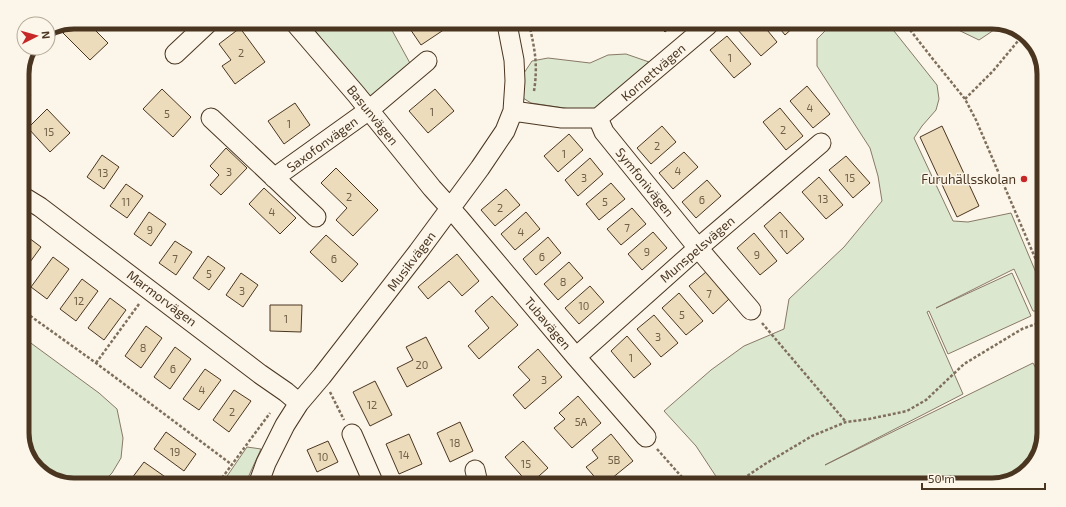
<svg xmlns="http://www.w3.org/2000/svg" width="1066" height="507" font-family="'Exo 2',sans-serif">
	<rect width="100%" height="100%" fill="#fbf6e9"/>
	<path fill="#dce7d0" stroke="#887966" d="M309,23H388L411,65L371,101Z
		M831,25L890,26L937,85L939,99L936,110L922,126L914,138L953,221L968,222L1011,213L1042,287L1041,311H1033L1014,269L936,308L1012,273L1031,316L948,354L929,311L927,312L963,394L825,465L1033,363L1041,378L1040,453L1021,476L992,485L721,484L696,446L664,411L711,370L744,346L784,329L789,299L844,247L882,201L878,176L870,148L817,66V39Z
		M950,26H1000L979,40Z
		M626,54L649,62L591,112L531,103L523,98L524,73L532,61L548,58L590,63L608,55Z
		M22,335L24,338L99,393L117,409L123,438L121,458L112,473L104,481H54L31,462L22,437Z
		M247,447L261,449L246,482H223Z"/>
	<path fill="#ecdcbc" stroke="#4a3520" d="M73,22H87L108,43L90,60L63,33Z
		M162,22H179L171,31Z
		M406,23L442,24L445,29L421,45Z
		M658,25H674L665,32Z
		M741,25H763L777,42L761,56L737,29Z
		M777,25H796L785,35Z
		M240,28L265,62L235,84L222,66L231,60L219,44Z
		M727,36L751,64L734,78L710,50Z
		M22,86L31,96L22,105Z
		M807,86L830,114L813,128L790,101Z
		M162,89L191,117L173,137L143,109Z
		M435,89L454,111L428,133L409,111Z
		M295,103L310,125L284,144L268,121Z
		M780,108L803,136L786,150L763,122Z
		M47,109L70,133L50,152L28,128Z
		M662,126L676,142L651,164L637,148Z
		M942,126L979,206L957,217L920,137Z
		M569,134L583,150L558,172L544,156Z
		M226,148L247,168L221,195L210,185L219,175L210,166Z
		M684,152L698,167L673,189L659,173Z
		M102,155L119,167L104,189L87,177Z
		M846,156L870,183L853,198L829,170Z
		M590,158L603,174L578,196L565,180Z
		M336,168L378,210L353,236L336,220L347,208L321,183Z
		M819,177L843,205L826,219L802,192Z
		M707,180L721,196L696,218L682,202Z
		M611,183L625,199L599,220L586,204Z
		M126,184L143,196L127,218L110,206Z
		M264,188L296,218L280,234L249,204Z
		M506,189L520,205L495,226L481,210Z
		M632,208L646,224L621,245L607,229Z
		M149,212L166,224L151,246L134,234Z
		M526,212L540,229L515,250L501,234Z
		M780,212L804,239L787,254L764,226Z
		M653,232L667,248L642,270L628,254Z
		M754,233L777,261L760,275L737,248Z
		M25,235L41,247L22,273V239Z
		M326,235L358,264L342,282L310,252Z
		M548,237L561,253L536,275L523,259Z
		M175,241L192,252L176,275L159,263Z
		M457,254L479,281L462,296L449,281L428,299L418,287Z
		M208,256L225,268L209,290L193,278Z
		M53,257L69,269L47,299L31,287Z
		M569,262L583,278L558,300L544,284Z
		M706,272L729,299L713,314L689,286Z
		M241,273L258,285L243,307L226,295Z
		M82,279L98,291L76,321L60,309Z
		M590,286L604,302L579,324L565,308Z
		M679,293L703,321L686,335L662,308Z
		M492,296L518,325L479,359L468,346L489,328L475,311Z
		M110,298L126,310L104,340L88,328Z
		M270,305H302L301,332L270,331Z
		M654,315L678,343L661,357L637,329Z
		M146,326L162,338L141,368L125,356Z
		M627,336L651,364L634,378L611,351Z
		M426,337L442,368L407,387L397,368L413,360L406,347Z
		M175,347L191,359L170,389L154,377Z
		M538,349L562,377L525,409L513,395L530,380L518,367Z
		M205,369L221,380L199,410L183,399Z
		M375,381L392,415L370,426L353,392Z
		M234,390L251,401L229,432L213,420Z
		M578,396L601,423L572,448L554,428L565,419L559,413Z
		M460,422L473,451L450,462L437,433Z
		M166,432L196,454L184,471L154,449Z
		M409,434L422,464L399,474L386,444Z
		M611,434L633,461L606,483H600L586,467L598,458L592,450Z
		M328,441L338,462L317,472L307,450Z
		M523,441L548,468L531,483H528L505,457Z
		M144,462L171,481H136L132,478Z"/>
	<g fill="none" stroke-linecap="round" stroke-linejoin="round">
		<defs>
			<path id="minor" d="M295,23L356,94L432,188L459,218L576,357L646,437
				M175,54L208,23
				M513,111L562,118H598
				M211,118L316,217
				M598,118L604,132L698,248L751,310
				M598,118L708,25
				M274,178L369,110L427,61
				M22,196L40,207L260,374L286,392L299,403
				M576,357L698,248L821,143
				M352,434L373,482
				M475,470L478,483
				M259,482L266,463L285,425L299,403L322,376L418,252L480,168L505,131L513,111L515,81L514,60L507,24"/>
		</defs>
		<use href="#minor" stroke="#4a3520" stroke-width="21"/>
		<path stroke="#7f6f5c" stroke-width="2.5" stroke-dasharray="3 2" stroke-linecap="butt" d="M529,24C535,49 538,66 534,91
			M907,26L932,58L965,99L976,120L1042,274
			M965,99L993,71L1023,35
			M22,310L96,363L231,464
			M762,323L846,422
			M96,363L139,304
			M330,392L344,420
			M657,449L688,484
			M219,482L270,413
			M735,484L765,464L812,436L846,422L869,419L907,411L926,400L964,364L1022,329L1041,322"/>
		<use href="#minor" stroke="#fbf6e9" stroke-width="19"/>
	</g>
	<circle fill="#c62828" stroke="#fbf6e9" stroke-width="1.5" cx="1024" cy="179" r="4"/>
	<g text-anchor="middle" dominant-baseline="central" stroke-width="3" stroke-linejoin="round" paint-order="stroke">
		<g font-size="11" fill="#725f47">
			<text x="241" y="52">2</text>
			<text x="730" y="57">1</text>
			<text x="810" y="107">4</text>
			<text x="432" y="111">1</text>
			<text x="167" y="113">5</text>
			<text x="289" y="123">1</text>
			<text x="783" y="129">2</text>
			<text x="49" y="131">15</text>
			<text x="657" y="145">2</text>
			<text x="564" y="153">1</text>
			<text x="678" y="170">4</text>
			<text x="229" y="171">3</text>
			<text x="103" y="172">13</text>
			<text x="584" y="177">3</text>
			<text x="850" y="177">15</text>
			<text x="349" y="196">2</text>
			<text x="823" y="198">13</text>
			<text x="702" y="199">6</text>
			<text x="126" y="201">11</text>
			<text x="605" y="201">5</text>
			<text x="500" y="207">2</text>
			<text x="272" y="211">4</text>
			<text x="627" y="227">7</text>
			<text x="150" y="229">9</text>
			<text x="521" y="231">4</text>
			<text x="784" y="233">11</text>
			<text x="647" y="251">9</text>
			<text x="757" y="254">9</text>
			<text x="542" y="256">6</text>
			<text x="175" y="258">7</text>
			<text x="334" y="258">6</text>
			<text x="209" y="273">5</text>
			<text x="563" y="281">8</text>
			<text x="242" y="290">3</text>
			<text x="709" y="293">7</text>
			<text x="79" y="300">12</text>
			<text x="584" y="305">10</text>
			<text x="682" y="314">5</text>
			<text x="286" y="318">1</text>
			<text x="658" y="336">3</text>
			<text x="143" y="347">8</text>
			<text x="631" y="357">1</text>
			<text x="422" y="364">20</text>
			<text x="173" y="368">6</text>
			<text x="544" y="379">3</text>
			<text x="202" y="389">4</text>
			<text x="372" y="404">12</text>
			<text x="232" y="411">2</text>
			<text x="581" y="421">5A</text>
			<text x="455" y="442">18</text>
			<text x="175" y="451">19</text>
			<text x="404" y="454">14</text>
			<text x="323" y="456">10</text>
			<text x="614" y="459">5B</text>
			<text x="526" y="463">15</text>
		</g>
		<g font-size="13" fill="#4a3520" stroke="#fbf6e9">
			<text transform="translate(653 72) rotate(-41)">Kornettvägen</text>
			<text transform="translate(373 115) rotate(51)">Basunvägen</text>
			<text transform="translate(322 144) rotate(-36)">Saxofonvägen</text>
			<text transform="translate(645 182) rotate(51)">Symfonivägen</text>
			<text transform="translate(697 249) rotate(-41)">Munspelsvägen</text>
			<text transform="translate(411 261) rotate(-53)">Musikvägen</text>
			<text transform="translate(162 298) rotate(37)">Marmorvägen</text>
			<text transform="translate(548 323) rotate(50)">Tubavägen</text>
		</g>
		<g font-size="13" fill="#4a3520" stroke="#fbf6e9" text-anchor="end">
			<text x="1016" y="179">Furuhällsskolan</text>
		</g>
	</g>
	<path d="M0 0H1066V507H0ZM74 29H992A45 45 0 0 1 1037 74V433A45 45 0 0 1 992 478H74A45 45 0 0 1 29 433V74A45 45 0 0 1 74 29Z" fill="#fbf6e9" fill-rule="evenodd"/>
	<path fill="none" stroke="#4a3520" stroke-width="5" d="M74 29H992A45 45 0 0 1 1037 74V433A45 45 0 0 1 992 478H74A45 45 0 0 1 29 433V74A45 45 0 0 1 74 29Z"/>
	<g transform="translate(36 36) rotate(84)"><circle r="19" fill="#fbf6e9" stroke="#b4a999"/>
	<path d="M0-3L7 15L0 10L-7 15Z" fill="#c62828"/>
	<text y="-6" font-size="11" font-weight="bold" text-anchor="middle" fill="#4a3520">N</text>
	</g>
	<path d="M922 483v6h123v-6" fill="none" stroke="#4a3520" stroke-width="2"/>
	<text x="928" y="483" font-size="12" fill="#4a3520" stroke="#fbf6e9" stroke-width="3" paint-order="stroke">50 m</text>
</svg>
